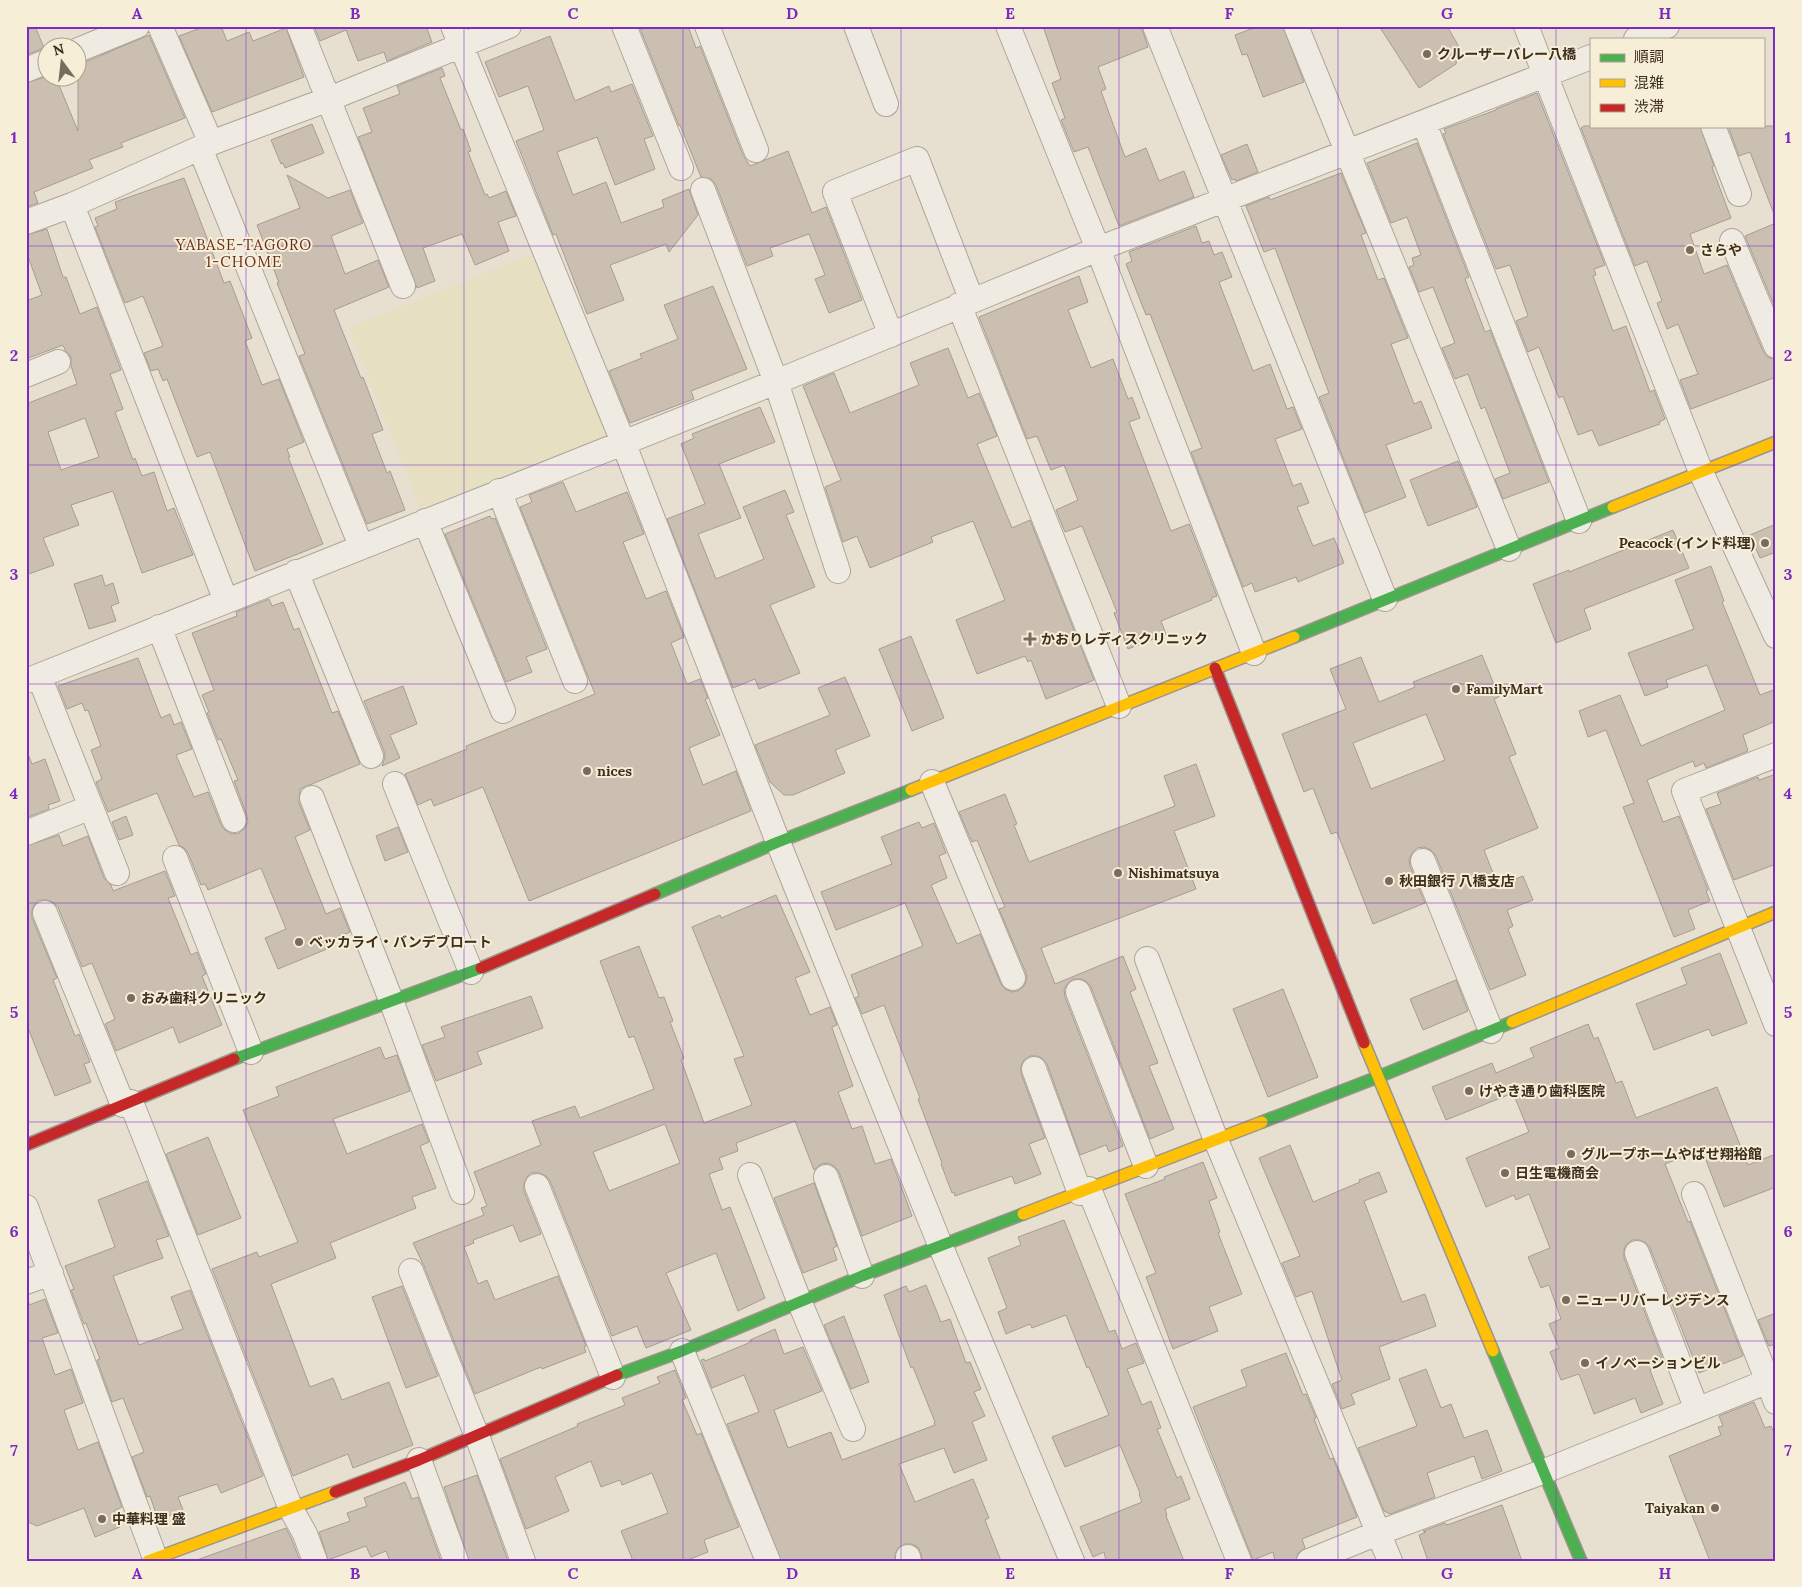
<svg xmlns="http://www.w3.org/2000/svg" width="1802" height="1587" font-family="Lora,'Noto Sans JP',serif">
	<rect width="100%" height="100%" fill="#e7e0d1"/>
	<path fill="#e6dfc2" d="M535,253L608,435L421,510L348,328Z"/>
	<path fill="#cbbfb2" stroke="#a89c90" fill-rule="evenodd" d="M26,26H35L44,48L26,55Z
		M206,26H221L227,41L249,32L253,41L286,28L304,77L212,112L179,36Z
		M314,26H426L432,42L387,61L384,52L358,61L346,30L320,41Z
		M639,26H688L696,48L700,46L743,155L750,166L788,151L812,213L826,207L862,300L829,313L815,279L825,275L809,234L770,248L773,256L747,266L716,185L711,179L701,177L680,125L679,126Z
		M1043,26H1141L1148,47L1098,67L1106,89L1101,91L1125,157L1146,148L1159,181L1184,171L1194,197L1119,226L1088,147L1074,152L1061,120L1065,118L1052,83L1061,79Z
		M1259,26H1283L1304,82L1263,97L1247,54L1242,55L1235,35Z
		M1379,26H1447L1458,45L1456,64L1419,88Z
		M149,35L185,118L121,143L123,147L89,160L93,168L34,192L38,203L26,207V83L48,76V78H56L78,131V64L83,63Z
		M550,36L575,101L609,86L611,92L632,84L653,136L644,139L655,169L615,185L597,137L557,152L573,195L606,182L621,223L664,207L662,200L689,189L698,215L669,252L666,244L610,265L624,300L587,314L556,234L553,235L516,141L544,130L528,86L499,97L485,62Z
		M442,68L445,76L440,78L461,130L463,129L471,151L468,152L485,195L487,194L489,198L506,191L516,216L498,222L509,251L475,265L462,234L423,248L435,281L417,288L358,137L372,132L363,108L400,94L397,86Z
		M1537,93L1605,265L1594,269L1596,275L1593,276L1613,331L1626,326L1650,392L1654,390L1665,419L1659,422L1660,424L1599,446L1592,430L1578,435L1563,396L1559,398L1539,347L1528,352L1516,321L1528,316L1510,265L1496,269L1443,134L1446,133L1444,129L1496,110V109Z
		M312,124L324,153L285,168L283,163L281,164L271,140Z
		M1584,126H1700L1714,166L1712,167L1731,218L1690,234L1704,274L1727,265L1763,351L1768,357L1776,360V377L1691,409L1680,380L1698,374L1678,324L1667,329L1657,303L1662,301L1647,261L1635,266L1581,128Z
		M1728,126H1776V214H1774L1750,152L1739,156Z
		M1417,143L1469,277L1465,279L1485,332L1490,330L1549,482L1503,499L1495,479L1510,473L1485,407L1481,409L1468,374L1455,379L1442,348L1455,343L1433,287L1419,292L1409,267L1414,265L1412,258L1421,255L1407,217L1391,223L1367,163Z
		M1247,144L1258,172L1236,181L1235,179L1232,180L1221,155Z
		M1341,173L1366,233L1361,235L1378,280L1384,278L1408,338L1391,344L1414,404L1421,401L1432,428L1386,445L1406,497L1365,513L1319,397L1329,393L1275,248L1264,252L1246,206L1269,197L1270,200Z
		M287,175L328,198L350,190L363,223L331,236L345,274L378,260L389,287L334,310L361,378L363,377L383,430L372,434L387,473L390,471L405,510L367,524L299,356L305,354L277,283H279L257,225L300,208Z
		M184,178L224,283L230,281L252,338L245,341L262,385L279,379L304,442L287,449L290,457H288L323,544L255,571L210,452L197,457L167,379L163,381L158,369L151,371L144,353L163,346L143,296L125,303L95,227L98,226L95,218L117,209L115,202Z
		M1776,223V310L1745,236Z
		M1196,226L1202,243L1209,241L1214,255L1222,252L1232,277L1219,282L1253,371L1270,364L1287,409L1293,407L1302,429L1275,439L1293,486L1301,483L1309,503L1297,507L1313,546L1334,538L1344,563L1298,582L1296,577L1255,592L1252,583L1243,587L1191,452L1202,448L1150,314L1146,315L1126,264L1132,261L1129,252Z
		M47,229L63,277H66L80,314L97,307L121,370L110,374L123,409L115,412L133,460L135,458L142,476L154,472L167,511L174,508L193,555L142,573L113,491L71,505L79,525L43,538L54,565L26,575V404L77,384L71,366V357L65,350L63,345L26,359V301L42,295L26,251V235ZM85,418L99,457L61,470L48,432Z
		M1079,276L1088,302L1068,310L1091,368L1113,359L1128,399L1132,397L1140,418L1129,422L1171,531L1189,524L1217,596L1211,598L1212,600L1161,621L1166,634L1128,649L1114,613L1117,612L1082,526L1065,532L1056,510L1078,500L1064,465L1051,470L1037,436L1027,439L979,317Z
		M713,286L747,369L691,391L694,399L630,423L609,371L642,358L640,354L678,339L664,305Z
		M948,348L968,398L979,393L997,436L977,444L1012,528L1030,520L1094,680L1046,699L1031,660L1028,662L1025,656L977,674L956,620L1005,600L973,521L931,537L933,542L870,568L857,536L843,542L825,487L841,480L803,386L834,373L850,413L919,385L910,363Z
		M760,407L775,442L719,464L741,518L698,534L716,579L764,559L743,507L785,490L794,512L786,515L815,587L770,605L800,673L759,689L755,679L733,688L667,519L705,504L681,444L694,438L692,434Z
		M1458,461L1477,507L1428,526L1410,480Z
		M563,482L576,512L627,492L644,534L623,542L646,599L666,591L684,637L671,643L687,684L700,679L708,698L705,699L720,735L689,748L703,785L736,771L751,811L529,901L483,787L434,806L431,799L418,805L405,774L467,749L466,746L595,694L520,507L532,502L529,495Z
		M490,516L492,519L495,518L547,649L526,657L532,672L506,682L445,534Z
		M1776,524V552L1760,558L1750,535Z
		M1673,530L1689,568L1584,609L1591,629L1556,643L1533,584L1569,570V572Z
		M1711,566L1724,601L1722,602L1760,695L1776,689V721L1743,735L1748,751L1706,768L1704,763L1695,767L1693,761L1647,780L1663,822L1679,816L1708,890L1706,891L1710,901L1688,910L1695,929L1674,937L1623,807L1634,803L1606,730L1588,737L1579,711L1620,695L1641,746L1725,710L1707,665L1666,680L1668,687L1645,696L1628,653L1694,629L1675,580Z
		M102,575L105,586L113,583L119,603L111,606L116,621L89,629L74,584Z
		M269,599L272,606L283,602L294,630L299,628L332,713L338,711L360,764L300,789L299,803L310,830L295,837L326,914L340,908L350,932L330,940L332,947L278,969L265,938L286,929L261,868L208,890L205,884L201,885L188,853L184,848L179,845L157,793L108,812L96,782L102,779L91,750L101,746L88,710L85,711L82,703L67,709L58,686L138,658L161,718L170,714L174,725L181,722L192,749L176,755L194,797L208,792L221,825L225,830L232,834L239,833L245,828L248,822L247,816L234,781L238,780L221,739L218,740L207,713L209,712L202,695L214,690L192,633L237,616L236,612Z
		M911,636L944,718L912,731L879,649Z
		M1482,655L1499,697L1494,699L1516,754L1509,757L1538,828L1484,850L1498,886L1523,876L1533,900L1507,910L1513,926L1508,929L1526,975L1490,990L1436,856L1431,850L1424,847L1417,848L1412,853L1409,860L1410,866L1425,903L1373,924L1337,832L1331,834L1313,788L1304,792L1282,734L1346,709L1330,669L1361,657L1379,702L1415,687L1413,682ZM1426,714L1445,760L1371,789L1353,743Z
		M845,677L870,736L835,750L845,773L793,795H784L770,782L755,745L830,715L818,688Z
		M403,686L417,724L390,735L400,758L382,766L385,757L384,751L364,701Z
		M26,754H28L32,764L45,759L60,801L48,805L49,809L26,818Z
		M1196,764L1215,816L1174,831L1196,889L1041,948L1055,984L1123,956L1136,989L1130,992L1158,1063L1149,1066L1174,1129L1150,1139L1091,987L1086,981L1081,979H1073L1067,984L1064,990L1065,997L1123,1146L1109,1152L1106,1145L1080,1155L1047,1064L1042,1058L1037,1056H1030L1023,1061L1021,1066V1073L1045,1138L1029,1144L1041,1174L1015,1184L1012,1176L955,1196L954,1192L952,1193L941,1164L942,1163L918,1099L920,1098L884,1005L862,1014L855,998L859,996L851,975L923,946L905,903L836,930L821,892L892,864L881,837L919,822L922,828L934,823L946,853L939,856L947,878L931,885L957,944L980,934L1001,984L1005,989L1012,992L1018,991L1024,986L1027,979L1026,973L999,909L1005,907L977,840L972,842L959,812L1005,794L1017,824L1014,825L1029,862L1175,806L1164,776Z
		M1776,774V864L1734,880L1706,809L1721,804L1717,793L1758,777L1759,780Z
		M126,816L133,835L119,840L112,822Z
		M398,827L408,852L385,861L376,836Z
		M59,835L63,846L88,836L104,878L111,885L113,891L165,871L175,896L168,898L191,955L197,952L202,965L206,974L202,976L222,1025L179,1043L173,1027L116,1051L105,1024L115,1019L92,963L82,967L58,907L53,902L47,900H39L34,905L32,911V918L57,978L53,980L75,1036L79,1034L90,1062L84,1064L91,1082L55,1096L26,1023V846Z
		M776,895L810,972L795,978L810,1015L830,1007L837,1025L832,1027V1028L853,1086L838,1092L852,1129L862,1126L875,1164L891,1159L912,1216L862,1236L839,1172L834,1166L828,1163L821,1164L814,1170L795,1121L736,1143L738,1151L719,1158L723,1169L709,1174L722,1210L730,1207L765,1298L738,1311L716,1253L666,1273L691,1330L646,1348L637,1326L612,1336L550,1181L546,1176L539,1173H531L527,1177L524,1184V1191L541,1234L520,1242L513,1225L473,1240L474,1243L464,1247L478,1284L487,1280L495,1300L558,1276L586,1346L584,1347L586,1352L542,1369L541,1367L475,1394L424,1266L413,1243L484,1215L481,1208L487,1206L474,1172L541,1145L532,1121L575,1106L580,1118L654,1089L634,1036L629,1038L600,961L639,946L659,998L664,997L673,1021L670,1022L684,1058L681,1060L704,1123L752,1105L734,1059L744,1056L692,927L720,915L721,918ZM665,1124L680,1163L609,1191L593,1152Z
		M1720,953L1747,1023L1712,1036L1709,1029L1654,1050L1636,1004L1687,984L1681,968Z
		M1456,980L1468,1011L1423,1030L1410,999Z
		M1283,989L1318,1077L1268,1097L1233,1009Z
		M531,996L543,1028L477,1052L482,1064L436,1081L422,1045L445,1037L441,1027Z
		M1588,1024L1594,1039L1598,1037L1616,1083L1622,1081L1636,1118L1717,1087L1748,1165L1776,1154V1187L1724,1207L1702,1150L1665,1164L1688,1222L1690,1221L1743,1356L1699,1373L1650,1248L1646,1243L1640,1240H1632L1626,1245L1624,1250V1258L1663,1360L1654,1363L1656,1368L1650,1370L1663,1404L1641,1413L1635,1398L1594,1414L1579,1374L1561,1380L1550,1352L1559,1348L1549,1324L1561,1319L1549,1285L1541,1288L1528,1257L1550,1248L1529,1194L1516,1200L1514,1195L1486,1207L1466,1158L1529,1132L1513,1093L1446,1120L1432,1087L1492,1063L1496,1073L1534,1057L1530,1048Z
		M380,1047L385,1059L397,1055L410,1091L333,1119L347,1154L422,1124L429,1142L420,1146L436,1188L412,1197L416,1208L330,1243L336,1258L271,1284L310,1387L333,1378L342,1400L389,1382L413,1445L353,1468L348,1454L293,1476L212,1269L257,1252L259,1257L298,1242L243,1110L279,1096L276,1087Z
		M208,1137L241,1218L198,1235L166,1154Z
		M1290,1145L1313,1202L1360,1182L1359,1180L1379,1172L1387,1192L1364,1201L1402,1302L1425,1294L1436,1326L1379,1347L1390,1379L1351,1394L1355,1404L1342,1409L1332,1384L1342,1380L1312,1291L1296,1297L1282,1263L1300,1256L1259,1158Z
		M1203,1162L1217,1198L1209,1201L1220,1232L1218,1233L1242,1294L1209,1307L1218,1331L1173,1349L1146,1277L1156,1273L1125,1194L1165,1179L1164,1177Z
		M147,1181L169,1236L156,1240L163,1258L113,1276L139,1345L183,1329L171,1297L190,1290L263,1476L221,1493L217,1484L178,1497L183,1510L158,1520L150,1496L147,1497L132,1457L144,1452L123,1398L112,1402L97,1360L100,1359L86,1323L84,1324L71,1290L74,1289L65,1266L115,1247L98,1200Z
		M814,1183L837,1246L833,1248L837,1260L803,1273L774,1198Z
		M1064,1220L1109,1332L1115,1330L1122,1349L1136,1343L1144,1363L1127,1369L1142,1405L1151,1401L1161,1428L1157,1429L1177,1478L1181,1476L1190,1499L1165,1509L1167,1515L1166,1516L1184,1561H1106L1104,1552L1093,1557L1080,1527L1142,1502L1139,1494L1140,1493L1120,1445L1065,1467L1052,1437L1109,1415L1089,1367L1087,1368L1066,1315L1032,1328L1030,1324L1006,1334L998,1312L1007,1308L988,1258L1021,1245L1018,1237Z
		M926,1285L941,1322L950,1319L966,1363L970,1362L981,1389L974,1392L985,1416L972,1422L987,1460L954,1473L944,1448L899,1464L915,1502L973,1479L989,1518L985,1520L1001,1561H922L921,1554L918,1547L912,1544H905L898,1548L895,1554V1561H781L727,1424L759,1412L744,1375L712,1388L701,1360L704,1359L705,1361L751,1342L750,1340L775,1329L784,1354L803,1347L822,1391L774,1410L788,1448L831,1432L842,1460L935,1425L934,1423L935,1422L913,1367L911,1368L884,1295L906,1286L909,1292Z
		M402,1286L438,1376L406,1388L372,1297Z
		M45,1299L58,1333L42,1338L55,1375L71,1369L83,1403L64,1410L78,1450L98,1442L122,1507L114,1511L120,1527L95,1537L84,1508L37,1526L26,1521V1303L29,1302V1305Z
		M1776,1313V1344L1769,1346L1758,1320Z
		M844,1316L869,1382L851,1389L824,1325Z
		M1286,1353L1303,1395L1306,1394L1316,1418L1314,1419L1330,1459L1333,1458L1357,1517L1302,1539L1305,1548L1298,1553L1296,1561H1275L1273,1552L1253,1560L1193,1407L1247,1386L1241,1370Z
		M1426,1369L1441,1408L1451,1404L1464,1438L1487,1430L1502,1471L1482,1479L1474,1456L1427,1473L1435,1497L1390,1514L1384,1511L1358,1448L1417,1426L1399,1379Z
		M675,1370L686,1398L682,1400L697,1435L701,1433L739,1527L704,1540L708,1552L685,1561H633L621,1531L668,1513L652,1473L622,1485L620,1480L601,1487L591,1461L555,1477L569,1511L526,1529L500,1459L578,1426L577,1424L625,1405L622,1398L660,1383L657,1377Z
		M1754,1402L1765,1428L1771,1426L1776,1437V1561H1710L1669,1456L1721,1435L1718,1427L1723,1426L1719,1416Z
		M477,1475L508,1561H469L444,1487Z
		M405,1482L412,1499L418,1497L441,1561H390L386,1551L371,1557L366,1546L328,1560L319,1532L350,1521L347,1513L367,1506L364,1498Z
		M1502,1505L1522,1561H1428L1419,1535L1426,1532L1423,1531L1445,1523L1446,1525L1450,1524Z
		M286,1528L292,1540L300,1561H194Z"/>
	<g fill="none" stroke-linecap="round" stroke-linejoin="round">
		<defs>
			<path id="street" d="M160,26L211,143
				M299,26L403,286
				M453,26L623,442L778,842L941,1247L1072,1561
				M624,26L681,168
				M707,26L756,150
				M856,26L886,104
				M1008,26L1098,249L1254,653
				M1155,26L1385,599
				M1296,26L1509,549
				M1526,26L1701,472L1776,636
				M1636,39L1667,26
				M78,50L137,26
				M26,70L48,61
				M1424,123L1579,521
				M1713,126L1739,194
				M200,148L361,546
				M703,190L776,382L838,571
				M72,205L226,601
				M26,222L72,205L211,143L329,99L509,26
				M1732,241L1776,346
				M959,305L1119,706
				M891,335L835,192L917,159L972,301
				M26,375L58,362
				M499,491L575,681
				M425,521L503,711
				M296,572L371,756
				M159,627L234,820
				M39,676L117,873
				M26,681L776,382L1098,249L1591,57
				M1776,755L1684,791L1776,1024
				M932,782L1013,978
				M395,784L471,972
				M312,798L391,1000L462,1192
				M26,833L91,807
				M175,858L251,1052
				M1423,861L1491,1031
				M45,913L123,1105
				M1147,959L1216,1140L1390,1561
				M1078,992L1146,1166
				M1034,1069L1080,1193
				M131,1102L291,1509L305,1534L315,1561
				M750,1175L800,1303L853,1429
				M826,1177L862,1276
				M537,1186L613,1377
				M1089,1189L1239,1561
				M1694,1194L1776,1402
				M26,1207L155,1558
				M1637,1253L1697,1410
				M411,1271L477,1436L523,1561
				M26,1282L51,1273
				M682,1351L768,1561
				M419,1460L456,1561
				M908,1557L909,1561
				M1309,1561L1378,1533L1545,1471L1776,1378"/>
			<path id="fast" d="M1294,637L1613,507
				M655,894L778,842L911,790
				M234,1059L481,968
				M1262,1122L1378,1077L1512,1022
				M1493,1351L1581,1561
				M617,1375L682,1351L862,1276L1023,1214"/>
			<path id="slow" d="M1613,507L1776,442
				M911,790L1294,637
				M1512,1022L1776,912
				M1364,1043L1493,1351
				M1023,1214L1262,1122
				M148,1561L335,1492"/>
			<path id="jam" d="M1215,668L1364,1043
				M481,968L655,894
				M26,1145L234,1059
				M335,1492L419,1460L617,1375"/>
		</defs>
		<use href="#street" stroke="#ada599" stroke-width="26"/>
		<use href="#fast" stroke="#9c958a" stroke-width="14"/>
		<use href="#slow" stroke="#9c958a" stroke-width="14"/>
		<use href="#jam" stroke="#9c958a" stroke-width="14"/>
		<use href="#street" stroke="#efebe3" stroke-width="24"/>
		<use href="#fast" stroke="#4caf50" stroke-width="11"/>
		<use href="#slow" stroke="#ffc107" stroke-width="11"/>
		<use href="#jam" stroke="#c62828" stroke-width="11"/>
	</g>
	<path fill="none" stroke="#7b2cbf" stroke-width="1" stroke-opacity="0.55" d="M246,26V1561M464,26V1561M683,26V1561M901,26V1561M1119,26V1561M1338,26V1561M1556,26V1561M26,246H1776M26,465H1776M26,684H1776M26,903H1776M26,1122H1776M26,1341H1776"/>
	<g fill="#786c5e" stroke="#f7eed8" stroke-width="2">
		<circle cx="1427" cy="54" r="5"/>
		<circle cx="1690" cy="250" r="5"/>
		<circle cx="1765" cy="543" r="5"/>
		<path d="M1027.5 631.5h5v5h5v5h-5v5h-5v-5h-5v-5h5z"/>
		<circle cx="1456" cy="689" r="5"/>
		<circle cx="587" cy="771" r="5"/>
		<circle cx="1118" cy="873" r="5"/>
		<circle cx="1389" cy="881" r="5"/>
		<circle cx="299" cy="942" r="5"/>
		<circle cx="131" cy="998" r="5"/>
		<circle cx="1469" cy="1091" r="5"/>
		<circle cx="1571" cy="1154" r="5"/>
		<circle cx="1505" cy="1173" r="5"/>
		<circle cx="1566" cy="1300" r="5"/>
		<circle cx="1585" cy="1363" r="5"/>
		<circle cx="1715" cy="1508" r="5"/>
		<circle cx="102" cy="1519" r="5"/>
	</g>
	<g text-anchor="middle" dominant-baseline="central" stroke-width="4" stroke-linejoin="round" paint-order="stroke">
		<g font-size="14" font-weight="bold" fill="#3d2e20" stroke="#f7eed8" text-anchor="start">
			<text x="1437" y="54">クルーザーバレー八橋</text>
			<text x="1700" y="250">さらや</text>
			<text x="1755" y="543" text-anchor="end">Peacock (インド料理)</text>
			<text x="1041" y="639">かおりレディスクリニック</text>
			<text x="1466" y="689">FamilyMart</text>
			<text x="597" y="771">nices</text>
			<text x="1128" y="873">Nishimatsuya</text>
			<text x="1399" y="881">秋田銀行 八橋支店</text>
			<text x="309" y="942">ベッカライ・バンデブロート</text>
			<text x="141" y="998">おみ歯科クリニック</text>
			<text x="1479" y="1091">けやき通り歯科医院</text>
			<text x="1581" y="1154">グループホームやばせ翔裕館</text>
			<text x="1515" y="1173">日生電機商会</text>
			<text x="1576" y="1300">ニューリバーレジデンス</text>
			<text x="1595" y="1363">イノベーションビル</text>
			<text x="1705" y="1508" text-anchor="end">Taiyakan</text>
			<text x="112" y="1519">中華料理 盛</text>
		</g>
		<g font-size="15" letter-spacing="1" fill="#6b2e1e" stroke="#f7eed8">
			<text x="244" y="244">YABASE-TAGORO<tspan x="244" dy="17">1-CHOME</tspan></text>
		</g>
	</g>
	<rect width="1802" height="1587" fill="none" stroke="#f7eed8" stroke-width="55"/>
	<rect x="1590" y="38" width="175" height="90" fill="#f7eed8" stroke="#ada18e"/>
	<rect x="1600" y="54" width="25" height="8" fill="#4caf50" stroke="#ada18e"/>
	<text x="1634" y="62" font-size="15" fill="#3d2e20">順調</text>
	<rect x="1600" y="79" width="25" height="8" fill="#ffc107" stroke="#ada18e"/>
	<text x="1634" y="88" font-size="15" fill="#3d2e20">混雑</text>
	<rect x="1600" y="104" width="25" height="8" fill="#c62828" stroke="#ada18e"/>
	<text x="1634" y="112" font-size="15" fill="#3d2e20">渋滞</text>
	<g transform="translate(62 62) rotate(345)"><circle r="24" fill="#f7eed8" stroke="#ada18e"/>
	<path d="M0-4L9 19L0 12L-9 19Z" fill="#786c5e"/>
	<text y="-8" font-size="14" font-weight="bold" text-anchor="middle" fill="#3d2e20">N</text>
	</g>
	<rect x="28" y="28" width="1746" height="1532" fill="none" stroke="#7b2cbf" stroke-width="2"/>
	<g font-size="16" text-anchor="middle" font-weight="bold" fill="#7b2cbf">
		<text x="137" y="19">A</text>
		<text x="355" y="19">B</text>
		<text x="573" y="19">C</text>
		<text x="792" y="19">D</text>
		<text x="1010" y="19">E</text>
		<text x="1229" y="19">F</text>
		<text x="1447" y="19">G</text>
		<text x="1665" y="19">H</text>
		<text x="14" y="143">1</text>
		<text x="1788" y="143">1</text>
		<text x="14" y="361">2</text>
		<text x="1788" y="361">2</text>
		<text x="14" y="580">3</text>
		<text x="1788" y="580">3</text>
		<text x="14" y="799">4</text>
		<text x="1788" y="799">4</text>
		<text x="14" y="1018">5</text>
		<text x="1788" y="1018">5</text>
		<text x="14" y="1237">6</text>
		<text x="1788" y="1237">6</text>
		<text x="14" y="1456">7</text>
		<text x="1788" y="1456">7</text>
		<text x="137" y="1579">A</text>
		<text x="355" y="1579">B</text>
		<text x="573" y="1579">C</text>
		<text x="792" y="1579">D</text>
		<text x="1010" y="1579">E</text>
		<text x="1229" y="1579">F</text>
		<text x="1447" y="1579">G</text>
		<text x="1665" y="1579">H</text>
	</g>
</svg>
